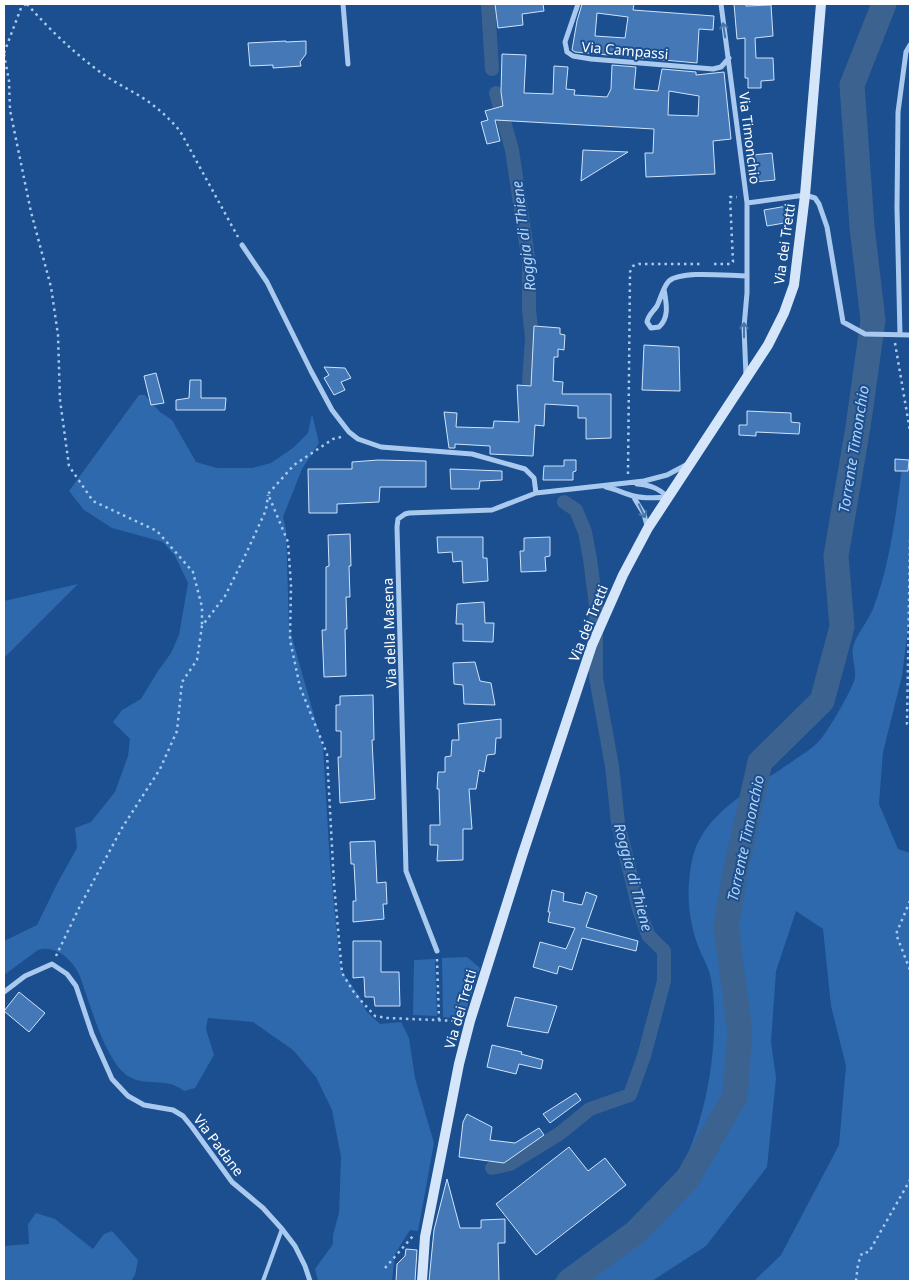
<svg xmlns="http://www.w3.org/2000/svg" width="914" height="1285" font-family="'Noto Sans',sans-serif">
	<rect width="100%" height="100%" fill="#1b4f8f"/>
	<path fill="#2e69ad" d="M139,395H145L160,412L172,420L196,462L217,468H252L271,463L293,448L308,433L312,414L319,443L302,469L283,517L286,530L289,627L323,747L330,864L340,965L343,973L360,997L366,1011L380,1024L401,1022L409,1038L415,1078L434,1143L418,1231L410,1230L395,1254L392,1281H318L315,1269L333,1244V1235L339,1213L341,1157L332,1110L316,1077L293,1050L253,1022L208,1018L206,1029L214,1055L195,1088L184,1091C161,1072 136,1096 114,1061C101,1040 94,1017 86,994C83,986 81,976 76,969C68,956 53,945 38,950L4,975V941L37,925L57,884L77,848L75,828L91,822L115,792L128,756L130,739L113,722L122,710L141,699L158,671L171,653L179,635L188,583L175,556L163,542L112,528L84,510L69,491Z
		M902,467L910,468V614L902,676L883,752L879,804L898,849L910,853V1281H754L781,1255L839,1145L846,1066L831,1006L823,929L796,911L776,971L771,1042L776,1078L767,1167L706,1246L652,1281H553L641,1215C651,1207 660,1198 668,1188C705,1141 722,1037 711,979C709,967 701,955 697,943C687,914 686,885 693,856C706,808 761,785 797,758C805,753 814,747 820,740C828,731 854,687 855,677C856,667 851,656 853,647C856,635 868,621 873,609C890,564 896,515 902,467Z
		M78,584L4,658V601Z
		M467,957L480,968L463,1019L443,1017L442,958Z
		M435,959L437,1016L413,1015L414,960Z
		M36,1213L55,1219L93,1249L104,1234L112,1231L138,1260L135,1275L131,1281H5L4,1246L29,1244L28,1224Z"/>
	<g fill="none" stroke-linecap="round" stroke-linejoin="round">
		<path stroke="#3c6290" stroke-width="14" d="M488,4L492,69
			M496,93L512,150L529,263V309L532,338L529,381
			M492,1168L510,1164L559,1134L590,1109L630,1095L644,1056L664,981V951L648,935L639,909L618,823L612,766L596,678V605L590,559L585,532L576,510L564,502"/>
		<path stroke="#3c6290" stroke-width="25" d="M569,1281L636,1232L688,1178L735,1096L740,1032L726,926L737,864L760,762L822,701L842,627L836,556L858,427L873,320L862,227L852,85L884,4"/>
	</g>
	<path fill="#4478b7" stroke="#cfe3fa" fill-rule="evenodd" d="M495,4H543L544,11L522,14L523,25L498,28Z
		M582,4H634L633,10L714,16L713,30L699,29L697,63L575,52L572,50L577,21ZM597,13L628,17L625,38L595,36Z
		M734,4H746V6L771,5L773,36L755,38L756,58H773L774,80L761,81V88H748V78H745V38L737,39Z
		M286,41V42L306,41V54L300,62L301,66L273,68V65L250,66L248,43Z
		M502,54L526,55L524,93L553,94L554,66L568,67L566,89L575,90L574,95L607,97L611,89L612,65L636,67L634,89L658,91L662,69L696,72V75L724,72L731,139L713,141L715,174L646,177L645,153H653L654,129L495,120L500,141L487,144L481,122L488,120L485,111L503,106L501,92ZM669,91L699,96L698,116L668,115Z
		M583,150L628,152L581,181Z
		M772,153L775,180L755,182L753,155Z
		M787,206L790,222L767,226L764,210Z
		M534,326L560,328V334L565,335L564,350L558,349V357H554L553,381L563,382L562,394H611V438L586,439V418H578V406L545,404L544,426L535,425L533,456L490,454V446L455,444V448H449L444,412L457,413L456,427L493,428L494,421L519,422L517,385L531,386Z
		M644,345L679,347L680,391L642,390Z
		M324,367L345,368L351,378L341,382L345,390L334,395L324,378L329,375Z
		M156,373L164,403L151,405L144,376Z
		M190,380H201V398H226L225,410H176V400L189,398Z
		M747,411L791,413V422L800,423L799,434L756,432V436L739,435V425H747Z
		M895,459L909,460L908,471H895Z
		M378,460L426,461V487H380L379,502L337,504V513H309L308,469H352V462Z
		M564,460H576V471L573,472V480H543L544,466H564Z
		M450,469L502,471V480L480,481L479,489H451Z
		M350,534L351,566H349L350,597H346L347,629H345L346,676L324,677L322,630H326V567L329,566L328,535Z
		M437,537H483V558H487L488,581L463,583L462,561L453,562L452,552L438,553Z
		M550,537V556L545,557L546,571L521,572L520,551H524V538Z
		M484,602L485,623H494L493,642L463,641V624H456L457,604Z
		M475,662L480,681L491,683L495,705L464,704L463,685L454,684L453,663Z
		M373,695L374,740H372L375,799L340,803L338,757H341V731H336V705H340V696Z
		M501,719V738H496L495,754L487,755L484,772L479,770L476,789H469L472,829H463V860L437,861L438,845H430V825H440L439,789H437L438,772H445V757L451,756L452,740H459L458,724Z
		M375,841L377,883L386,882L387,904H383L384,919L353,922V901H356L354,864H351L350,842Z
		M552,890L564,893L563,901L582,905L586,892L597,896L586,927L638,941L636,951L582,938L572,970L559,966L557,974L533,967L540,942L566,949L575,928L548,922L550,912H548Z
		M353,941H381V972H399L400,1006H375L374,997H365L364,977L353,978Z
		M19,992L45,1013L29,1032L4,1011Z
		M515,997L557,1006L548,1033L507,1026Z
		M492,1045L522,1052L521,1054L543,1060L541,1069L519,1064L516,1074L487,1067Z
		M576,1093L581,1100L550,1123L543,1114Z
		M467,1114L492,1127L490,1140L515,1143L539,1128L544,1135L504,1163L459,1157L463,1122Z
		M569,1147L588,1171L605,1158L626,1185L536,1255L496,1204Z
		M447,1179L460,1228H481V1220L505,1219V1243H498L499,1281H429L434,1230Z
		M406,1249L417,1250L415,1281H396L397,1264L405,1256Z"/>
	<g fill="none" stroke-linecap="round" stroke-linejoin="round">
		<path stroke="#a9c9ee" stroke-width="2.5" stroke-dasharray="2.5 4" stroke-linecap="butt" d="M27,4C49,29 73,52 100,72C115,83 131,90 146,100C159,109 170,119 180,131L238,237
			M4,53L21,8L24,5L27,4
			M4,54L9,81L10,110L31,212L51,287L58,335L60,400L69,466L93,501L157,531L193,572L202,607V626
			M714,264H730L733,262L730,197H737
			M895,343L910,431
			M341,437L333,439L294,465L268,494L288,542L291,585L290,640L300,687L327,754L334,884L342,973L355,994L375,1016L387,1018L459,1021
			M628,474L630,272L633,266L639,264H701
			M910,540L907,724L910,728
			M910,901L896,934L910,970
			M56,956L79,908L122,828L160,769L177,731L182,682L197,660L202,626L225,596L244,558L266,510L268,495
			M437,959L439,1020
			M385,1268L413,1236
			M856,1281L858,1264L862,1253L869,1252L910,1180"/>
		<path stroke="#a9c9ee" stroke-width="4" d="M263,1281L282,1229"/>
		<path stroke="#a9c9ee" stroke-width="5" d="M343,4L348,64
			M578,4L565,42L567,52L573,56L591,59L713,69L721,67L729,58
			M721,4L747,203V293L744,327L746,376
			M747,203L805,195L815,198L819,204L827,227L843,322L865,334L910,335
			M242,245L267,282L311,371L332,410L349,432L358,439L381,447L472,454L525,469L534,478L536,493
			M664,289C666,302 670,317 659,327L651,328L647,322C648,315 653,312 657,306C661,298 663,287 669,281C682,270 729,276 747,276
			M900,335L897,208L898,112L906,52L910,45
			M637,484C650,485 658,488 668,497
			M606,487C616,489 625,494 634,496C645,499 657,498 668,497
			M633,496L644,514L647,526
			M437,951L406,871L397,527L398,519L405,514L409,513L492,510L536,493L644,481L667,475L686,465
			M4,992L25,976L52,964L67,974L76,986L92,1034L112,1079L128,1096L144,1105L173,1110L183,1116L192,1127L232,1182L263,1208L282,1229L295,1246L305,1266L310,1281"/>
		<path stroke="#d6e6fa" stroke-width="10" d="M422,1281L425,1237L459,1064L470,1021L522,856L592,645L623,575L648,528L768,345L784,313L794,285L805,195L821,4"/>
	</g>
	<defs><path id="oneway-shaft" d="M-6 0H5M1.5-3L5.5 0L1.5 3" fill="none" stroke-width="1.6" stroke-linecap="round" stroke-linejoin="round" transform="scale(1.25)"/></defs>
	<g stroke="#4674ac">
		<use href="#oneway-shaft" transform="translate(724 30) rotate(-99)"/>
		<use href="#oneway-shaft" transform="translate(744 330) rotate(-90)"/>
		<use href="#oneway-shaft" transform="translate(642 511) rotate(65)"/>
	</g>
	<g text-anchor="middle" dominant-baseline="central" stroke-width="4" stroke-linejoin="round" paint-order="stroke">
		<g font-size="14" fill="#fff" stroke="#1b4f8f">
			<text transform="translate(625 50) rotate(5)">Via Campassi</text>
			<text transform="translate(750 138) rotate(83)">Via Timonchio</text>
			<text transform="translate(784 244) rotate(-82)">Via dei Tretti</text>
			<text transform="translate(588 623) rotate(-68)">Via dei Tretti</text>
			<text transform="translate(389 633) rotate(-92)">Via della Masena</text>
			<text transform="translate(460 1009) rotate(-74)">Via dei Tretti</text>
			<text transform="translate(219 1145) rotate(53)">Via Padane</text>
		</g>
		<g font-size="15" font-style="italic" fill="#b5d3f5" stroke="#1b4f8f">
			<text transform="translate(523 236) rotate(-97)">Roggia di Thiene</text>
			<text transform="translate(853 449) rotate(-81)">Torrente Timonchio</text>
			<text transform="translate(745 838) rotate(-78)">Torrente Timonchio</text>
			<text transform="translate(634 877) rotate(75)">Roggia di Thiene</text>
		</g>
	</g>
	<rect width="914" height="1285" fill="none" stroke="#ffffff" stroke-width="10"/>
</svg>
